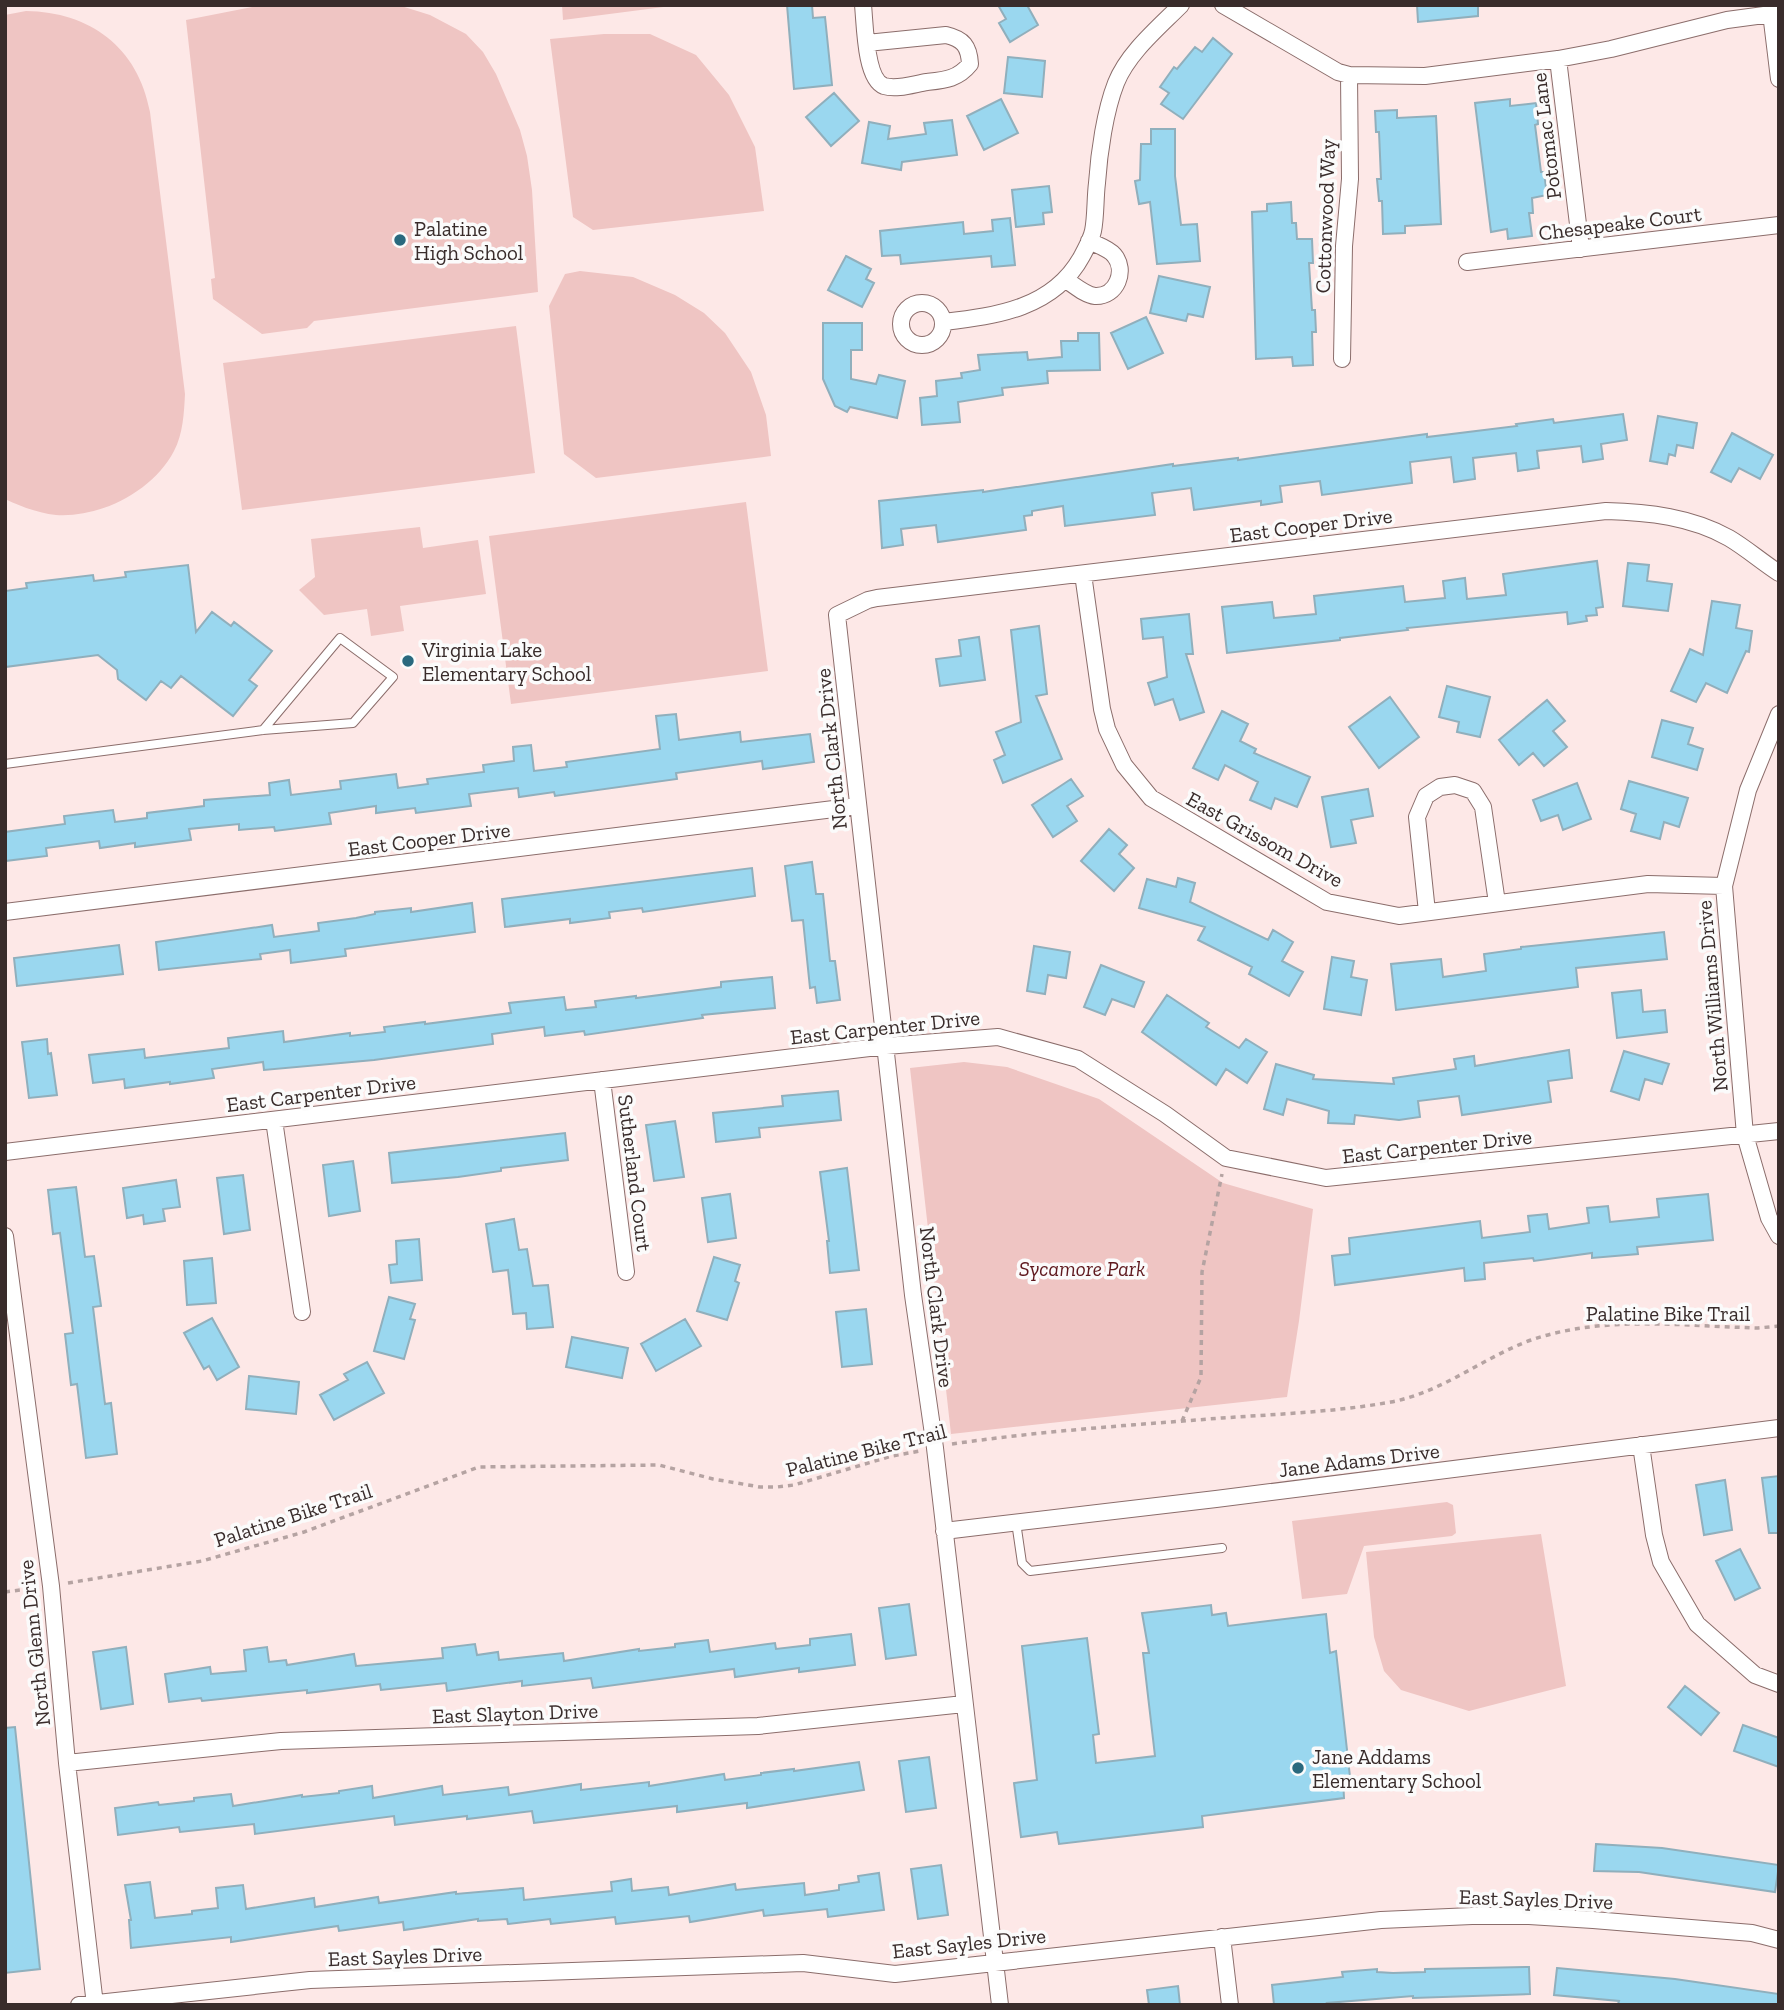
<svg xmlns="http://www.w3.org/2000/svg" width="1784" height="2010" font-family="'Zilla Slab',serif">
	<rect width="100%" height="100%" fill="#fde8e7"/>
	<path fill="#efc5c3" d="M262,5H398L430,15L466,34L483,52L496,74L520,130L527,156L532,190L538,292L314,321L307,328L262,334L213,299L211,279L215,278L186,20Z
		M562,5H679L563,20Z
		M26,11C90,12 138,47 150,112L185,394C184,413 183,434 174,451C153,491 101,518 56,515C38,513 22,507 5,499V15Z
		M604,34H650L696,55L729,95L755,147L764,211L593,230L573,217L550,39Z
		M580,271L633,277L675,295L704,313L725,333L751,372L766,415L771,456L596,478L564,454L549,306L565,274Z
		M516,326L535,473L242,510L223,363Z
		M746,502L768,671L511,704L489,536Z
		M420,527L423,548L478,540L486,594L400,606L404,631L371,636L367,609L324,615L299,590L315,577L311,539Z
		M964,1062L1007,1067L1099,1099L1223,1183L1313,1209L1299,1321L1287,1397L951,1434L910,1068Z
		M1447,1502L1453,1505L1456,1533L1452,1536L1364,1546L1347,1594L1302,1599L1292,1521Z
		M1541,1534L1566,1686L1469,1711L1401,1690L1384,1671L1374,1637L1366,1552Z"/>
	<path fill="#9ad7ef" stroke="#90afbc" stroke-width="2" d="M787,5H812L813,18L825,17L832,85L794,89Z
		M998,5H1027L1038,25L1010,42L999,23L1006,19Z
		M1417,5H1478V16L1418,22Z
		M1213,38L1232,54L1183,119L1161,104L1169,93L1160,87L1174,67L1177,69L1195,47L1202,52Z
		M1008,57L1045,61L1042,97L1004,93Z
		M834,93L859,121L831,146L806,117Z
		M1001,99L1018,133L984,150L967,116Z
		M1510,99V106L1536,103L1538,124L1535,125L1541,172H1544L1547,195L1532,198L1533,213H1529L1532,236L1508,239L1507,229L1491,232L1475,103Z
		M1397,110V118L1436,116L1441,224L1405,226V233L1383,234L1382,201H1379L1377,179H1381L1379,132H1376L1375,111Z
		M952,120L957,155L902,162L901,170L862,163L869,122L890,126L888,139L926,134L924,123Z
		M1151,129H1175V176L1181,225L1197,224L1200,261L1157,264L1150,202L1139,204L1135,181L1140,180L1141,144H1151Z
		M1049,186L1052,212L1043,213L1044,224L1016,227L1012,190Z
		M1291,202L1292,223H1296L1297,239H1312L1313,263H1309L1312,310H1315L1316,332H1312L1313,365L1293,366L1292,357L1256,359L1252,212L1267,211V204Z
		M1010,218L1015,265L992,267L991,256L901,264L900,255L882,256L880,231L963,222L964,234L993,231L992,220Z
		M846,256L871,269L866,279L874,283L862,307L828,290Z
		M1159,276L1210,287L1203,317L1188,314L1186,321L1150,313Z
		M1146,317L1163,353L1128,369L1111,333Z
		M823,323H862V350H851V379L876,384L879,375L905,381L897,418L850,407L847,412L835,406L823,379Z
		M1078,333H1099L1100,370L1047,371L1048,383L1002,388L1003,395L958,402L960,422L922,425L920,398L937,396L936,381L962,378L961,373L980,370L978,355L1027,352L1028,360L1062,357L1061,341H1078Z
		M1623,414L1627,440L1601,444L1603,459L1583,462L1581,446L1537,451L1539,468L1518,471L1516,453L1473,458L1475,479L1454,482L1451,457L1410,462L1412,483L1322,495L1320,481L1280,486L1282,502L1261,505V501L1194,510L1191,488L1152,493L1155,515L1065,526L1063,506L1032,511V515L1024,516L1026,530L938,542L936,525L901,529L903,545L882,548L879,501L983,490V492L1173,464V466L1238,458V460L1427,434V437L1517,426L1516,424L1553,419L1554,423Z
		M1658,416L1697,423L1693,448L1677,445L1675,456L1669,454L1667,464L1650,461Z
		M1732,433L1773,455L1760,479L1739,468L1731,482L1711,472Z
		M1597,561L1603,607L1596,608L1597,615L1586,616L1587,621L1568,624L1567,612L1407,628L1408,630L1340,638V640L1227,653L1222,607L1272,602L1274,618L1316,614L1314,596L1403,586L1405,602L1445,598L1443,581L1465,578L1467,599L1506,595L1503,574Z
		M1628,563L1649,565L1647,581L1672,584L1668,611L1623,606Z
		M188,565L196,632L212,612L231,626L234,622L272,651L249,680L257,686L233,716L181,676L171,688L161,681L146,700L118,679L117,670L98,655L5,667V591L27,588L26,583L93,575L94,581L126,577L125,572Z
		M1712,601L1740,605L1736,628L1752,631L1749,652L1746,651L1727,693L1706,683L1696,702L1671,691L1690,649L1703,655Z
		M1189,614L1193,654H1186L1204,712L1180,720L1173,699L1155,705L1148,683L1167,677L1163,637L1143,639L1141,619Z
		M1039,626L1047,694L1036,696L1062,759L1003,783L994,760L1005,755L996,732L1021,722L1011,630Z
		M979,637L985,680L940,686L936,659L961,656L959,640Z
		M1447,686L1490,697L1480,737L1457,732L1459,722L1439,717Z
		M1390,697L1419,737L1379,768L1349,727Z
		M1547,700L1565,721L1553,731L1567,747L1544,766L1533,753L1519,765L1499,740Z
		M1222,711L1248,724L1240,741L1256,749L1254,753L1310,777L1297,807L1275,798L1271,809L1250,800L1258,782L1225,765L1218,780L1193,768Z
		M676,714L679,740L740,732L741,742L810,734L814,762L763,769L762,761L676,773L677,779L555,796L554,792L519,797L518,788L469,794L471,806L416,813L415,808L376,813V806L329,813L331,824L275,831L274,827L239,830V824L189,829L191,840L135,847V843L100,848L99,841L46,848L47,856L5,861V832L65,824L64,816L113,810L115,822L147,818V813L204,806V800L270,795L269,783L289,780L291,795L341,789L340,781L396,774L398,788L428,784L427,779L484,772L483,765L514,761L513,747L531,745L534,771L567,767L566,762L660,749L656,716Z
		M1662,720L1693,728L1688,744L1703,749L1697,770L1652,757Z
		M1071,779L1083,796L1067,806L1077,821L1053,837L1032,805Z
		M1629,781L1688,798L1679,827L1664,822L1660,839L1631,831L1636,814L1621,809Z
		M1577,783L1591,819L1563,830L1558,815L1541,821L1533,800Z
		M1368,789L1373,816L1351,820L1356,843L1331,847L1322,797Z
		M1109,829L1127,845L1119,854L1134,868L1114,891L1081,861Z
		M812,862L816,894H823L830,961H835L840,1000L817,1003L815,987L810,988L803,920L792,921L785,866Z
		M752,868L755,896L643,912L642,908L609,912L610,918L570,923V919L505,927L502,899Z
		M1178,878L1195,883L1190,902L1268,940L1273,930L1293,942L1282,961L1303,972L1289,996L1249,974L1252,967L1198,940L1205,927L1139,908L1147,879L1176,887Z
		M472,903L475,932L345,949L346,956L291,963L290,950L260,954L261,959L159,970L156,942L272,925L274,937L319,931L318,923L356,918L375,914V912L411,908V912Z
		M1664,932L1667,959L1576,968L1578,987L1396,1010L1391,964L1441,959L1443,977L1486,971L1484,954L1521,949V947Z
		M119,945L123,974L17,986L14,958Z
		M1034,946L1070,952L1066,978L1048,975L1045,994L1027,991Z
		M1332,957L1354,961L1351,977L1367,980L1361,1015L1324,1009Z
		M1101,965L1144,982L1134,1007L1112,999L1105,1015L1084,1007Z
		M772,977L775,1008L702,1015L703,1018L585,1035L584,1031L545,1036L544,1027L492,1034L493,1044L374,1060L264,1070L263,1062L212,1069L214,1078L170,1084V1082L125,1088L124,1079L93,1083L89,1055L144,1049L145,1058L229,1048L228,1038L283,1031L284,1042L350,1033V1036L385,1032L384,1027L425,1022V1024L511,1013L509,1003L564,997L566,1010L596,1007L595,1001L636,996V998L721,987V982Z
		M1641,990L1643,1012L1665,1010L1667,1032L1617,1038L1612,993Z
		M1167,995L1209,1023L1206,1027L1239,1048L1246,1039L1267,1052L1247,1083L1226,1069L1216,1085L1142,1032Z
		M47,1039L48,1054L51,1053L57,1095L29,1098L22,1042Z
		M1569,1050L1572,1078L1548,1081L1551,1102L1462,1115L1459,1096L1418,1101L1420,1117L1399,1120L1355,1115L1354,1124L1328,1123L1329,1111L1287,1099L1283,1115L1264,1109L1276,1064L1314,1075L1313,1079L1394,1084L1393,1078L1456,1069L1454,1059L1474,1056L1475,1066Z
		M1624,1051L1669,1064L1662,1084L1645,1079L1639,1100L1611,1091Z
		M838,1091L841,1120L759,1128L760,1137L716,1142L713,1113L783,1106L782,1096Z
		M675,1121L684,1177L654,1181L646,1125Z
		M565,1133L568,1160L501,1168V1171L458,1177L392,1183L389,1153Z
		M353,1161L360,1211L329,1216L323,1165Z
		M847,1168L859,1270L830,1273L827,1241H829L820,1172Z
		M243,1175L250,1230L224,1234L217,1178Z
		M176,1180L180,1207L163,1209L165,1221L144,1224L143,1215L127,1218L123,1188Z
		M76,1187L85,1257L94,1256L101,1306L93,1307L105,1404L111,1403L117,1454L86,1458L77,1384L71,1385L65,1334L73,1333L60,1233L53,1234L48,1190Z
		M730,1194L736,1238L708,1242L702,1198Z
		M1708,1194L1713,1240L1637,1247L1638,1254L1592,1258V1253L1534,1261L1533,1258L1484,1263L1485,1279L1465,1281L1464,1268L1335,1285L1332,1256L1350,1254L1349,1238L1480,1221L1482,1238L1530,1232L1528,1216L1547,1214L1549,1229L1589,1223L1587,1208L1608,1206L1610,1222L1659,1217L1657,1199Z
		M514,1219L519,1250L527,1249L533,1286L548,1285L553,1327L527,1329L526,1313L513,1314L508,1270L493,1272L486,1224Z
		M419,1239L422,1280L391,1283L389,1265L397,1264L396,1241Z
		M714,1257L740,1265L735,1281L739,1283L727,1320L697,1311Z
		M212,1258L216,1303L187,1305L184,1261Z
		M389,1297L415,1304L410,1319L415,1320L404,1359L374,1351Z
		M866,1309L872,1364L842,1367L836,1312Z
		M212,1318L239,1367L217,1380L209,1366L204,1369L184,1333Z
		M685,1319L701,1346L656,1371L641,1344Z
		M572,1337L628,1348L622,1378L566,1367Z
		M367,1362L384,1393L334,1420L320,1395L348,1380L344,1374Z
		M249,1376L299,1382L296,1414L246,1409Z
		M1779,1476V1533H1769L1762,1478Z
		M1725,1480L1732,1530L1704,1535L1696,1485Z
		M1740,1549L1760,1588L1735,1600L1716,1561Z
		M909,1604L916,1655L886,1659L879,1608Z
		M1211,1605L1212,1615L1226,1613L1228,1626L1326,1614L1330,1653L1336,1651L1350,1777L1343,1778L1344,1798L1202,1816L1203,1827L1059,1844L1057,1832L1021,1837L1014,1783L1037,1780L1022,1646L1087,1638L1099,1734L1093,1735L1096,1763L1155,1756L1143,1653H1149L1142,1613Z
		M851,1634L855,1665L799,1672V1668L735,1677L734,1669L593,1688L591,1678L522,1686V1681L447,1691L446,1683L381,1690L380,1684L307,1693V1690L202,1701L201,1698L169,1702L165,1674L210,1667L211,1674L246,1671L244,1650L267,1647L269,1662L286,1660L287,1665L354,1654L356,1666L443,1658L442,1648L475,1644L477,1655L498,1652L499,1660L563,1653L564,1661L639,1649V1651L675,1647V1644L708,1640L710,1652L775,1643L776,1649L810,1645V1639Z
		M126,1647L133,1704L101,1709L93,1652Z
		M1685,1686L1719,1713L1701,1735L1668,1707Z
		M1743,1725L1779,1738V1767L1734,1751Z
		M15,1727L40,1969L5,1973V1728Z
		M929,1757L936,1808L906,1812L899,1761Z
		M859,1762L864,1790L747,1808V1803L677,1812V1806L534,1823L532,1811L467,1819V1816L395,1825L394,1816L255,1834L254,1824L180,1832L179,1827L118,1835L115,1808L158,1802L159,1805L194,1801V1798L231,1794L233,1806L302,1795V1797L339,1793V1791L372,1786L373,1798L442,1786L443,1795L508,1787L509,1795L581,1784V1790L649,1782V1786L724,1774L725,1780L761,1775V1773L794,1769V1771Z
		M1596,1844L1662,1848L1779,1865L1775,1892L1639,1872L1594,1871Z
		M941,1865L948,1915L918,1919L911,1869Z
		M879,1873L884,1910L828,1917L827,1909L764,1916L763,1910L690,1922L689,1916L616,1924L615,1917L551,1924L550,1919L508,1924L507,1919L478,1921V1919L404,1930L403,1922L339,1931L338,1926L231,1942V1937L131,1948L129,1920H131L125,1885L150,1882L155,1918L192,1914V1911L218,1908L216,1888L243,1885L246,1909L314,1898L315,1907L378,1897L379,1903L456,1892V1894L523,1888L524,1900L612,1891L611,1882L631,1879L632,1891L668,1887L669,1895L735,1884L736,1890L804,1883L805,1895L839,1890V1885L859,1882L858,1876Z
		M1529,1967L1530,1994L1413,1998V1996L1327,2003L1328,2005H1274L1272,1985L1343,1977L1342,1972L1377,1969V1972L1393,1973L1425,1972V1969Z
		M1557,1968L1675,1979L1779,1994V2005H1627L1618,2004L1619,2001L1554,1995Z
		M1178,1986L1180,2005H1149L1147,1990Z"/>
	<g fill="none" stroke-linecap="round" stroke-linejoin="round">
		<defs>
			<path id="service" d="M5,764L263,730L353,723L393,677L340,638L263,730
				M1016,1522L1022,1563L1030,1571L1222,1548"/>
			<path id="minor" d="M863,5C865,23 865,79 884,86C897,90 914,84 927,82C945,80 958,79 970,64C969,46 963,39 946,35L867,43
				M1223,5L1338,72L1349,75L1425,76L1558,59L1611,49L1727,20L1779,13
				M1771,13L1779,79
				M1558,59L1581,249
				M1467,262L1779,225
				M1066,280C1074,285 1085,295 1095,296C1117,297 1127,270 1114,255C1108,248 1097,245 1089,241
				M901 324a21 21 0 1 1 42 0a21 21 0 1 1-42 0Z
				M944,322C997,316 1054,308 1082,256C1086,248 1091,240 1093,231C1096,216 1095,199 1097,183C1099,153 1105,111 1116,83C1128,53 1158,28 1181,5
				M1342,359L1344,246L1350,179L1349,75
				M1083,574L1102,709L1107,729L1124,765L1151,798L1327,902L1399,916L1648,884L1724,886
				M1779,714L1748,790L1724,886L1745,1135L1769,1218L1779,1236
				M5,912L858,806
				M1427,912L1417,817L1426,796L1440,787L1455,785L1473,791L1483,807L1497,903
				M602,1080L626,1272
				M274,1120L302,1312
				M5,1152L886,1046L998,1037L1078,1059L1165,1114L1226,1158L1326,1178L1779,1131
				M5,1236L51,1586L67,1763L95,2005
				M1641,1445L1654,1535L1661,1562L1697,1624L1755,1675L1779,1684
				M944,1531L1216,1499L1779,1428
				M67,1763L281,1741L758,1726L964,1704
				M1222,1937L1230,2005
				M79,2005L310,1980L803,1963L895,1974L1381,1920L1472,1916H1529L1593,1920L1752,1933L1779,1940
				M1000,2005L935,1448L913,1295L837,615L868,600L877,598L1606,511C1648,512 1692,517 1729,538C1746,548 1762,562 1779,573"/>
		</defs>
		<use href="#service" stroke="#8b6d6b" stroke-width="10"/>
		<use href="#minor" stroke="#8b6d6b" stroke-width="18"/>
		<path stroke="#b5a3a2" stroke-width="3.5" stroke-dasharray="5 5" stroke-linecap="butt" d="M1182,1421L1201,1377L1202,1272L1222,1174
			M952,1444C1041,1431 1132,1425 1222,1418C1278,1414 1335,1412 1391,1402C1443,1392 1482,1358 1531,1340C1604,1315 1683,1326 1758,1328L1779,1326
			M68,1583L202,1561L304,1532L479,1467L659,1465L713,1479L760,1487H777L794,1485L892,1456L920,1451
			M5,1592L36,1588"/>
		<use href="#service" stroke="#fff" stroke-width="8"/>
		<use href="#minor" stroke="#fff" stroke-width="16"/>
	</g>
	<g fill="#2a697e" stroke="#fbfbfb" stroke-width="2.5">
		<circle cx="400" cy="240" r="7"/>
		<circle cx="408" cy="661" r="7"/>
		<circle cx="1298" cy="1768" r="7"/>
	</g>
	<g text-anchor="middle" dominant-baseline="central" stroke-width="7" stroke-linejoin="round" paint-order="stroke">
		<g font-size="21" fill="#392c2b" stroke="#fbfbfb">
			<text transform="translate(1546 136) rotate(-97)">Potomac Lane</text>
			<text transform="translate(1325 216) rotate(-88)">Cottonwood Way</text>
			<text transform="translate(1620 223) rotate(-7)">Chesapeake Court</text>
			<text transform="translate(1311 525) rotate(-7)">East Cooper Drive</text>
			<text transform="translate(831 749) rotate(-96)">North Clark Drive</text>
			<text transform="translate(429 839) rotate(-7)">East Cooper Drive</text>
			<text transform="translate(1265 839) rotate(29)">East Grissom Drive</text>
			<text transform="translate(1712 996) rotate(-95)">North Williams Drive</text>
			<text transform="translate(885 1027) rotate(-6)">East Carpenter Drive</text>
			<text transform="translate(321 1093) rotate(-7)">East Carpenter Drive</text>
			<text transform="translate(1437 1146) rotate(-6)">East Carpenter Drive</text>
			<text transform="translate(635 1173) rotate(83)">Sutherland Court</text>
			<text transform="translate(937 1307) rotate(83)">North Clark Drive</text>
			<text x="1668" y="1313">Palatine Bike Trail</text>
			<text transform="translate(866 1450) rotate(-14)">Palatine Bike Trail</text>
			<text transform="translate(1359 1460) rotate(-7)">Jane Adams Drive</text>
			<text transform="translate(293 1515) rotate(-18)">Palatine Bike Trail</text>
			<text transform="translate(34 1643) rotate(-96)">North Glenn Drive</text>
			<text transform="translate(515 1713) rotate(-2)">East Slayton Drive</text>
			<text transform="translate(1536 1899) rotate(2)">East Sayles Drive</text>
			<text transform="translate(969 1943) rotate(-6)">East Sayles Drive</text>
			<text transform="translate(405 1956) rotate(-2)">East Sayles Drive</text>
		</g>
		<g font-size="21" fill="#392c2b" stroke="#fbfbfb" text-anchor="start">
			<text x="414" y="228">Palatine<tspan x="414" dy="24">High School</tspan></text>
			<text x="422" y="649">Virginia Lake<tspan x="422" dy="24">Elementary School</tspan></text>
			<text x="1312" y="1756">Jane Addams<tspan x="1312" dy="24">Elementary School</tspan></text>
		</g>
		<g font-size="21" font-style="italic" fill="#5e181d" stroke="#fbfbfb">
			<text x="1082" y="1268">Sycamore Park</text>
		</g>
	</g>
	<rect width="1784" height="2010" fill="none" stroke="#392c2b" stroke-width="14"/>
</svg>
